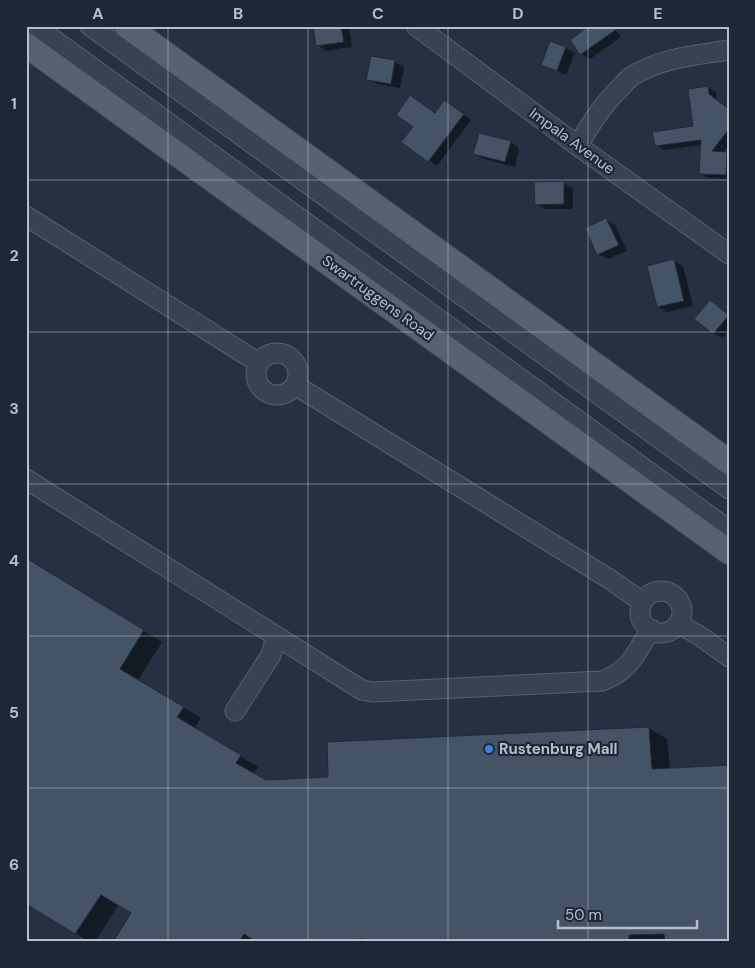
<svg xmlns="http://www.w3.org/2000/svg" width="755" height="968" font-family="'DM Sans',sans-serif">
	<rect width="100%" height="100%" fill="#233142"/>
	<path fill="#0007" d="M314,26H349L352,47L326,51L317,45Z
		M591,26H632L615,29L621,37L590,59L581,54Z
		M566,48L575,53L566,75L543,64Z
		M395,62L404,67L400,88L377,84L368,79Z
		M708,87L716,92L717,100L729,109V145L723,153L729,154V179L709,178L700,174L702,145L664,150L656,145L694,127Z
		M452,106L471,120L437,166L403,142L435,114Z
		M510,142L519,148L515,167L484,159L475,154Z
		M563,183L573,188V209H545L536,204Z
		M606,220L615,225L627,251L608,259L598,254Z
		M674,261L683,266L693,306L667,312L658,307Z
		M710,301L729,314V331L723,338L714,333Z
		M26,559L162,642L138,680L201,718L194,729L258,767L253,774L265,781L329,778L328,743L649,728L667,739L670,769L729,942H115L133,913L119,904L95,942H90L31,906L26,914Z"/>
	<path fill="#445366" stroke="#1f2a38" d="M313,26H341L344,42L316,46Z
		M589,26H621L580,55L570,40Z
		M550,41L566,47L557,71L541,65Z
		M371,56L395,60L391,84L366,80Z
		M708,86L709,94L729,109V129L712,151L727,152L726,175L699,174L701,140L655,146L652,132L693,126L688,89Z
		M410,95L435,113L444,100L464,114L428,162L401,142L413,127L396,115Z
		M479,133L511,141L505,162L473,154Z
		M564,181V204L535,205L534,182Z
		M606,218L619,245L597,255L585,228Z
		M674,259L684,301L657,307L647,266Z
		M710,300L729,315L713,334L694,319Z
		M26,558L144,630L120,669L184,707L177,717L241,755L236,763L266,780L328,777L327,742L649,727L652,769L729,765V942H665L664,934L629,935V942H365L364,939L317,942H256L244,934L239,942H113L131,913L101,895L75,934L26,904Z"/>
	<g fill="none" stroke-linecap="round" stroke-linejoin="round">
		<defs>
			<path id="minor" d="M35,26L729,530
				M90,26L729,489
				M416,26L578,146L729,254
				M578,146C590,124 603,104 621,87C624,83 628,79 632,76C661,58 696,55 729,50
				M26,216L259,363
				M256 374a21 21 0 1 1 42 0a21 21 0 1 1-42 0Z
				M295,385L611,580L642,602
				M26,479L362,690L373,692L602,681C630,671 636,653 651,629
				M640 612a21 21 0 1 1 42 0a21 21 0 1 1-42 0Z
				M679,624L700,636L729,657
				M235,711L271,655L276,636"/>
			<path id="major" d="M127,26L729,462
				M26,45L729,552"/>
		</defs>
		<use href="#minor" stroke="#56616f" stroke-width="21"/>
		<use href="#major" stroke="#424c5a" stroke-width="26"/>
		<use href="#minor" stroke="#384351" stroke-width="19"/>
		<use href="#major" stroke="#566271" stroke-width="24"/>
	</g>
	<path fill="none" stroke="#b5becc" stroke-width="1" stroke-opacity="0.55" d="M168,26V942M308,26V942M448,26V942M588,26V942M26,180H729M26,332H729M26,484H729M26,636H729M26,788H729"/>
	<circle fill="#3f7fe0" stroke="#1d2836" stroke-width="2" cx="489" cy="749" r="5"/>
	<g text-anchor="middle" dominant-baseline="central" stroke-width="4.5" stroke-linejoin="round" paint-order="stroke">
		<g font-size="15" fill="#b5becc" stroke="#1d2836">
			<text transform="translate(572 141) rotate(36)">Impala Avenue</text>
			<text transform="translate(378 298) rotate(36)">Swartruggens Road</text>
		</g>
		<g font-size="15" font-weight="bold" fill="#b5becc" stroke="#1d2836" text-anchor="start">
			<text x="499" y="749">Rustenburg Mall</text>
		</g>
	</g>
	<rect width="755" height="968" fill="none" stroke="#1d2836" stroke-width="55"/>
	<path d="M558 920v8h139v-8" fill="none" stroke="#b5becc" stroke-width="2.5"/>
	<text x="565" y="920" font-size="15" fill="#b5becc" stroke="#1d2836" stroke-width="4" paint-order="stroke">50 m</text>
	<rect x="28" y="28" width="700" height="912" fill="none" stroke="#b5becc" stroke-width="2"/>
	<g font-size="16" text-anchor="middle" font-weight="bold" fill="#b5becc">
		<text x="98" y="19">A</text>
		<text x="238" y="19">B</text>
		<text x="378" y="19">C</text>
		<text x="518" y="19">D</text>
		<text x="658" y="19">E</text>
		<text x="14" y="109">1</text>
		<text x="14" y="261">2</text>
		<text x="14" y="414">3</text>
		<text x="14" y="566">4</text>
		<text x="14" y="718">5</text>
		<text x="14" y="870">6</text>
	</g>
</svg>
